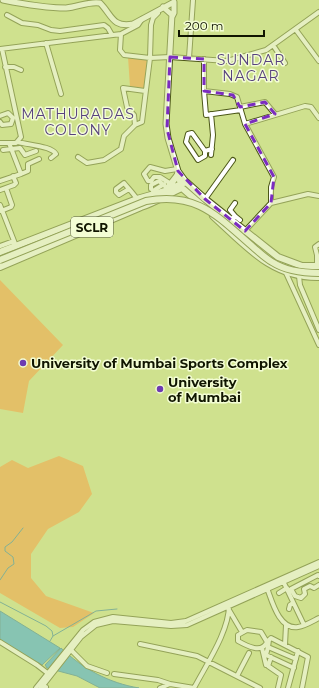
<svg xmlns="http://www.w3.org/2000/svg" width="319" height="688" font-family="Montserrat,sans-serif">
	<rect width="100%" height="100%" fill="#cfe18e"/>
	<path fill="#fb973b" d="M128,57L147,60L144,88L130,87Z
		M0,280L63,345L29,381L23,413L0,409Z
		M59,456L83,466L92,494L79,512L48,529L31,554V578L46,596L94,613L73,627L60,628L0,593V467L12,460L28,468Z"/>
	<path fill="#2f9fde" stroke="#26769b" d="M0,611L60,648L42,665L0,640Z
		M61,648C83,669 109,683 139,688H100L77,676L47,668L45,665Z"/>
	<g fill="none" stroke-linecap="round" stroke-linejoin="round">
		<path stroke="#26769b" stroke-width="1" d="M0,580L8,568L14,564L13,557L5,551V547L12,542L23,528
			M0,602L46,626L52,631L53,636L50,641
			M53,636L96,611L117,609"/>
		<defs>
			<path id="minor" d="M7,15L22,23L38,25L51,30L60,31L104,25L108,28L112,35
				M296,30L319,61
				M121,34L120,50L124,55L150,58L170,57L227,61L266,50L319,12
				M46,43L61,94
				M273,45L285,63
				M0,49L121,34L138,25L142,19
				M189,58L193,0
				M204,59V91L206,115L241,110
				M5,67H14L21,70
				M204,91L230,94L237,97L245,124L305,106L311,107L319,118
				M240,107L265,102L275,114
				M211,114L213,135L211,155
				M0,116L8,113L13,118L11,124L2,125L0,122
				M135,125L134,115L127,107L123,88L145,91
				M18,142C28,145 52,146 56,154L51,158
				M0,143H16L21,137L2,49
				M3,150L20,148L25,155L36,151
				M205,151L192,133L188,134L186,142L198,160L205,156V151L212,149
				M78,157L87,163L104,160L121,149L124,136L135,125L142,122L150,58L151,25L153,18L158,13
				M21,174L28,171V164L39,159
				M0,181L21,174L9,143
				M171,184L160,177H154L151,181H148L144,174L150,167L165,171L177,169
				M129,189L119,195L116,192V189L124,183C128,188 133,193 137,199
				M151,189V185L159,181L167,188
				M0,190L14,185L16,183L13,176
				M153,191L164,184
				M205,199L233,160
				M271,203L308,194L319,196
				M0,205L16,246
				M1,211L11,207L12,205L6,188
				M235,216L240,220
				M231,220L235,216L230,210L235,203
				M243,233L271,203V187L274,177L245,124
				M0,246L14,241
				M317,266V255L315,247L319,244
				M286,273L319,345
				M299,276L300,285L319,330
				M319,576L318,575L291,589L295,596L301,598L305,594L304,589L310,586L314,588L319,585
				M284,583L304,625
				M267,588C272,601 279,630 298,627C305,626 313,621 319,618
				M279,593L287,588
				M289,609L290,605L293,603
				M229,610L242,632
				M247,630L261,632L267,642C262,654 247,646 238,641V635Z
				M0,642L37,665L50,675
				M140,644L197,656L260,688
				M285,645L286,625
				M268,647L266,655L294,668
				M262,648L266,665
				M71,650L87,666L107,673
				M271,657L268,666L281,675L278,688
				M296,659L268,647L269,640L271,638L308,657L302,688
				M114,674L158,680L170,684
				M237,676L249,653
				M36,688L83,630L94,622L113,617L171,623L186,621L319,562
				M41,688L81,637L96,625L113,621L171,626L187,625L319,566
				M45,688L46,687
				M160,688L170,684L194,688
				M194,688C206,665 230,630 229,604
				M288,688L298,651"/>
			<path id="major" d="M3,0C23,4 46,8 66,8C78,7 89,1 100,3C112,15 112,28 133,24L174,2V13L172,17
				M163,7L172,15
				M172,14L166,124L168,138L178,171L177,176L181,184
				M178,171L186,182"/>
			<path id="highway" d="M166,190L177,176
				M213,216C246,246 272,278 319,277
				M0,252L137,199L165,191L186,182L205,199L278,257L302,266H319
				M0,267L141,207C156,202 168,194 182,188L205,208"/>
		</defs>
		<use href="#minor" stroke="#4c5718" stroke-width="6"/>
		<use href="#major" stroke="#4c5718" stroke-width="7"/>
		<use href="#highway" stroke="#4c5718" stroke-width="8"/>
		<use href="#minor" stroke="#fff" stroke-width="4"/>
		<use href="#major" stroke="#fff" stroke-width="5"/>
		<use href="#highway" stroke="#fff" stroke-width="6"/>
		<defs>
			<path id="highway-bridge" d="M0,260L146,201C197,191 218,217 253,247C259,252 265,258 272,262C286,271 303,273 319,273"/>
		</defs>
		<use href="#highway-bridge" stroke="#4c5718" stroke-width="8" stroke-linecap="butt"/>
		<use href="#highway-bridge" stroke="#fff" stroke-width="6"/>
	</g>
	<path d="M0 0H319V688H0ZM170,57L204,59V91L233,95L240,107L265,102L275,114L245,124L274,177L271,203L245,231L205,199L178,171L167,129Z" fill="#cfe18e" fill-opacity=".55" fill-rule="evenodd"/>
	<path fill="none" stroke="#7b2cbf" stroke-width="3" stroke-dasharray="8 5" stroke-linejoin="round" d="M170,57L204,59V91L233,95L240,107L265,102L275,114L245,124L274,177L271,203L245,231L205,199L178,171L167,129Z"/>
	<g fill="#6d3ab1" stroke="#f3fdd4" stroke-width="1.5">
		<circle cx="23" cy="363" r="4"/>
		<circle cx="160" cy="389" r="4"/>
	</g>
	<g text-anchor="middle" dominant-baseline="central" stroke-width="3" stroke-linejoin="round" paint-order="stroke">
		<rect fill="#f3fdd4" stroke="#545b40" stroke-width="1" x="71" y="217" width="42" height="20" rx="3"/>
		<g font-size="12" font-weight="bold" fill="#101500">
			<text x="92" y="227">SCLR</text>
		</g>
		<g font-size="13" font-weight="bold" fill="#101500" stroke="#f3fdd4" text-anchor="start">
			<text x="31" y="363">University of Mumbai Sports Complex</text>
			<text x="168" y="382">University<tspan x="168" dy="15">of Mumbai</tspan></text>
		</g>
		<g font-size="14" letter-spacing="1" fill="#57417e" stroke="#f3fdd4">
			<text x="251" y="60">SUNDAR<tspan x="251" dy="16">NAGAR</tspan></text>
			<text x="78" y="114">MATHURADAS<tspan x="78" dy="16">COLONY</tspan></text>
		</g>
	</g>
	<path d="M179 30v6h85v-6" fill="none" stroke="#101500" stroke-width="2"/>
	<text x="185" y="30" font-size="12" fill="#101500" stroke="#f3fdd4" stroke-width="3" paint-order="stroke">200 m</text>
</svg>
